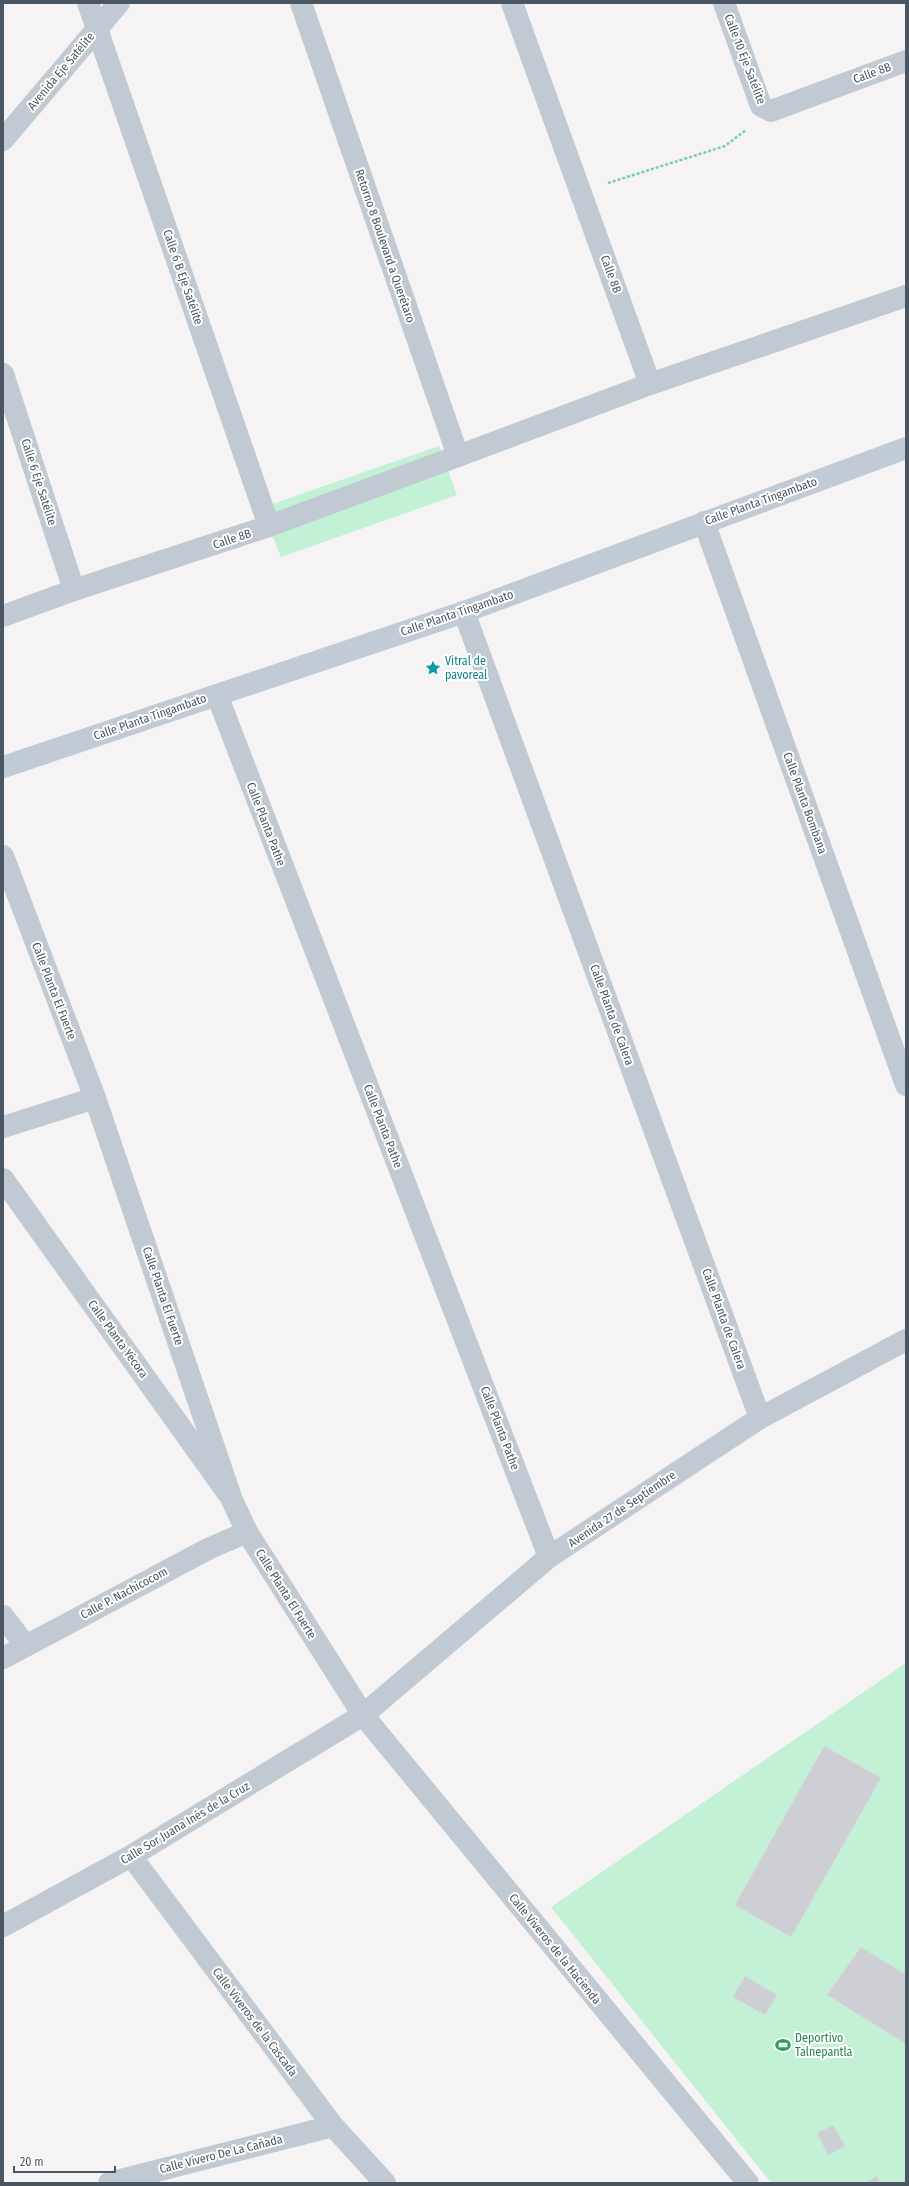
<svg xmlns="http://www.w3.org/2000/svg" width="909" height="2186" font-family="'Fira Sans Condensed',sans-serif">
	<rect width="100%" height="100%" fill="#f5f3f3"/>
	<path fill="#c3f1d5" d="M439,446L457,495L281,557L261,508Z
		M906,1663V2183H771L551,1907Z"/>
	<path fill="#cdcfd5" stroke="#d7d9de" d="M824,1746L881,1778L791,1937L735,1905Z
		M861,1947L906,1975V2044L827,1995Z
		M745,1976L777,1995L765,2015L733,1997Z
		M833,2125L845,2146L828,2155L817,2133Z
		M877,2176L880,2183H865Z"/>
	<g fill="none" stroke-linecap="round" stroke-linejoin="round">
		<path stroke="#7ad0a6" stroke-width="2.5" stroke-dasharray="3 2" stroke-linecap="butt" d="M608,183L725,146L746,130"/>
		<path stroke="#c1cad2" stroke-width="22" d="M650,384L906,296
			M269,526L458,456
			M3,616L74,590"/>
		<path stroke="#c1cad2" stroke-width="22" d="M301,3L458,456L650,384L512,3
			M724,3L761,106L771,111L906,61
			M3,374L74,590L269,526L88,3
			M704,522L906,1085
			M464,612L760,1418
			M217,695L549,1557
			M3,1127L95,1098
			M3,1179L227,1492
			M3,1616L26,1646
			M3,1658L208,1549L247,1532
			M131,1856L333,2126L385,2183
			M3,1926L131,1856L363,1715L549,1557L760,1418L906,1340
			M109,2183L333,2126"/>
		<path stroke="#c1cad2" stroke-width="22" d="M3,140L119,3
			M3,856L95,1098L232,1500L247,1532L363,1715L748,2183"/>
		<path stroke="#c1cbd6" stroke-width="22" d="M3,767L464,612L906,448"/>
	</g>
	<defs>
		<symbol id="sight-bare" viewBox="-9 -9 18 18"><path d="M0-6L1.8-2.2L6-1.7L2.9 1.2L3.7 5.4L0 3.3L-3.7 5.4L-2.9 1.2L-6-1.7L-1.8-2.2Z" fill="#0f9aa8" stroke="#fff" stroke-width="2.5" paint-order="stroke"/></symbol>
		<symbol id="stadium-bare" viewBox="-9 -9 18 18"><path d="M0-5a6.5 5 0 1 0 0 10a6.5 5 0 1 0 0-10ZM-3.5-1.8h7v3.6h-7Z" fill="#2e9e5b" stroke="#fff" stroke-width="2.5" paint-order="stroke"/></symbol>
	</defs>
	<g fill-rule="evenodd">
		<use href="#sight-bare" x="422" y="657" width="22" height="22"/>
		<use href="#stadium-bare" x="772" y="2034" width="22" height="22"/>
	</g>
	<g text-anchor="middle" dominant-baseline="central" stroke-width="4" stroke-linejoin="round" paint-order="stroke">
		<g font-size="12" fill="#4a5661" stroke="#fff">
			<text transform="translate(745 59) rotate(69)">Calle 10 Eje Satélite</text>
			<text transform="translate(61 71) rotate(-50)">Avenida Eje Satélite</text>
			<text transform="translate(872 73) rotate(-20)">Calle 8B</text>
			<text transform="translate(385 246) rotate(71)">Retorno 8 Boulevard a Querétaro</text>
			<text transform="translate(611 274) rotate(70)">Calle 8B</text>
			<text transform="translate(183 277) rotate(71)">Calle 6 B Eje Satélite</text>
			<text transform="translate(39 482) rotate(72)">Calle 6 Eje Satélite</text>
			<text transform="translate(761 501) rotate(-20)">Calle Planta Tingambato</text>
			<text transform="translate(232 539) rotate(-18)">Calle 8B</text>
			<text transform="translate(457 613) rotate(-19)">Calle Planta Tingambato</text>
			<text transform="translate(150 717) rotate(-19)">Calle Planta Tingambato</text>
			<text transform="translate(805 803) rotate(70)">Calle Planta Bombana</text>
			<text transform="translate(266 824) rotate(69)">Calle Planta Pathe</text>
			<text transform="translate(54 991) rotate(69)">Calle Planta El Fuerte</text>
			<text transform="translate(612 1015) rotate(70)">Calle Planta de Calera</text>
			<text transform="translate(383 1126) rotate(69)">Calle Planta Pathe</text>
			<text transform="translate(163 1296) rotate(71)">Calle Planta El Fuerte</text>
			<text transform="translate(724 1319) rotate(70)">Calle Planta de Calera</text>
			<text transform="translate(118 1339) rotate(54)">Calle Planta Yécora</text>
			<text transform="translate(500 1428) rotate(69)">Calle Planta Pathe</text>
			<text transform="translate(622 1509) rotate(-34)">Avenida 27 de Septiembre</text>
			<text transform="translate(124 1593) rotate(-28)">Calle P. Nachicocom</text>
			<text transform="translate(286 1594) rotate(58)">Calle Planta El Fuerte</text>
			<text transform="translate(185 1823) rotate(-31)">Calle Sor Juana Inés de la Cruz</text>
			<text transform="translate(555 1949) rotate(51)">Calle Viveros de la Hacienda</text>
			<text transform="translate(255 2022) rotate(53)">Calle Viveros de la Cascada</text>
			<text transform="translate(221 2154) rotate(-14)">Calle Vivero De La Cañada</text>
		</g>
		<g font-size="12" fill="#0d838f" stroke="#fff" text-anchor="start">
			<text x="445" y="661">Vitral de<tspan x="445" dy="14">pavoreal</tspan></text>
		</g>
		<g font-size="12" fill="#27864d" stroke="#fff" text-anchor="start">
			<text x="795" y="2038">Deportivo<tspan x="795" dy="14">Talnepantla</tspan></text>
		</g>
	</g>
	<rect width="909" height="2186" fill="none" stroke="#4a5661" stroke-width="8"/>
	<path d="M14 2166v6h101v-6" fill="none" stroke="#4a5661" stroke-width="2"/>
	<text x="20" y="2166" font-size="12" fill="#4a5661" stroke="#ffffff" stroke-width="3" paint-order="stroke">20 m</text>
</svg>
